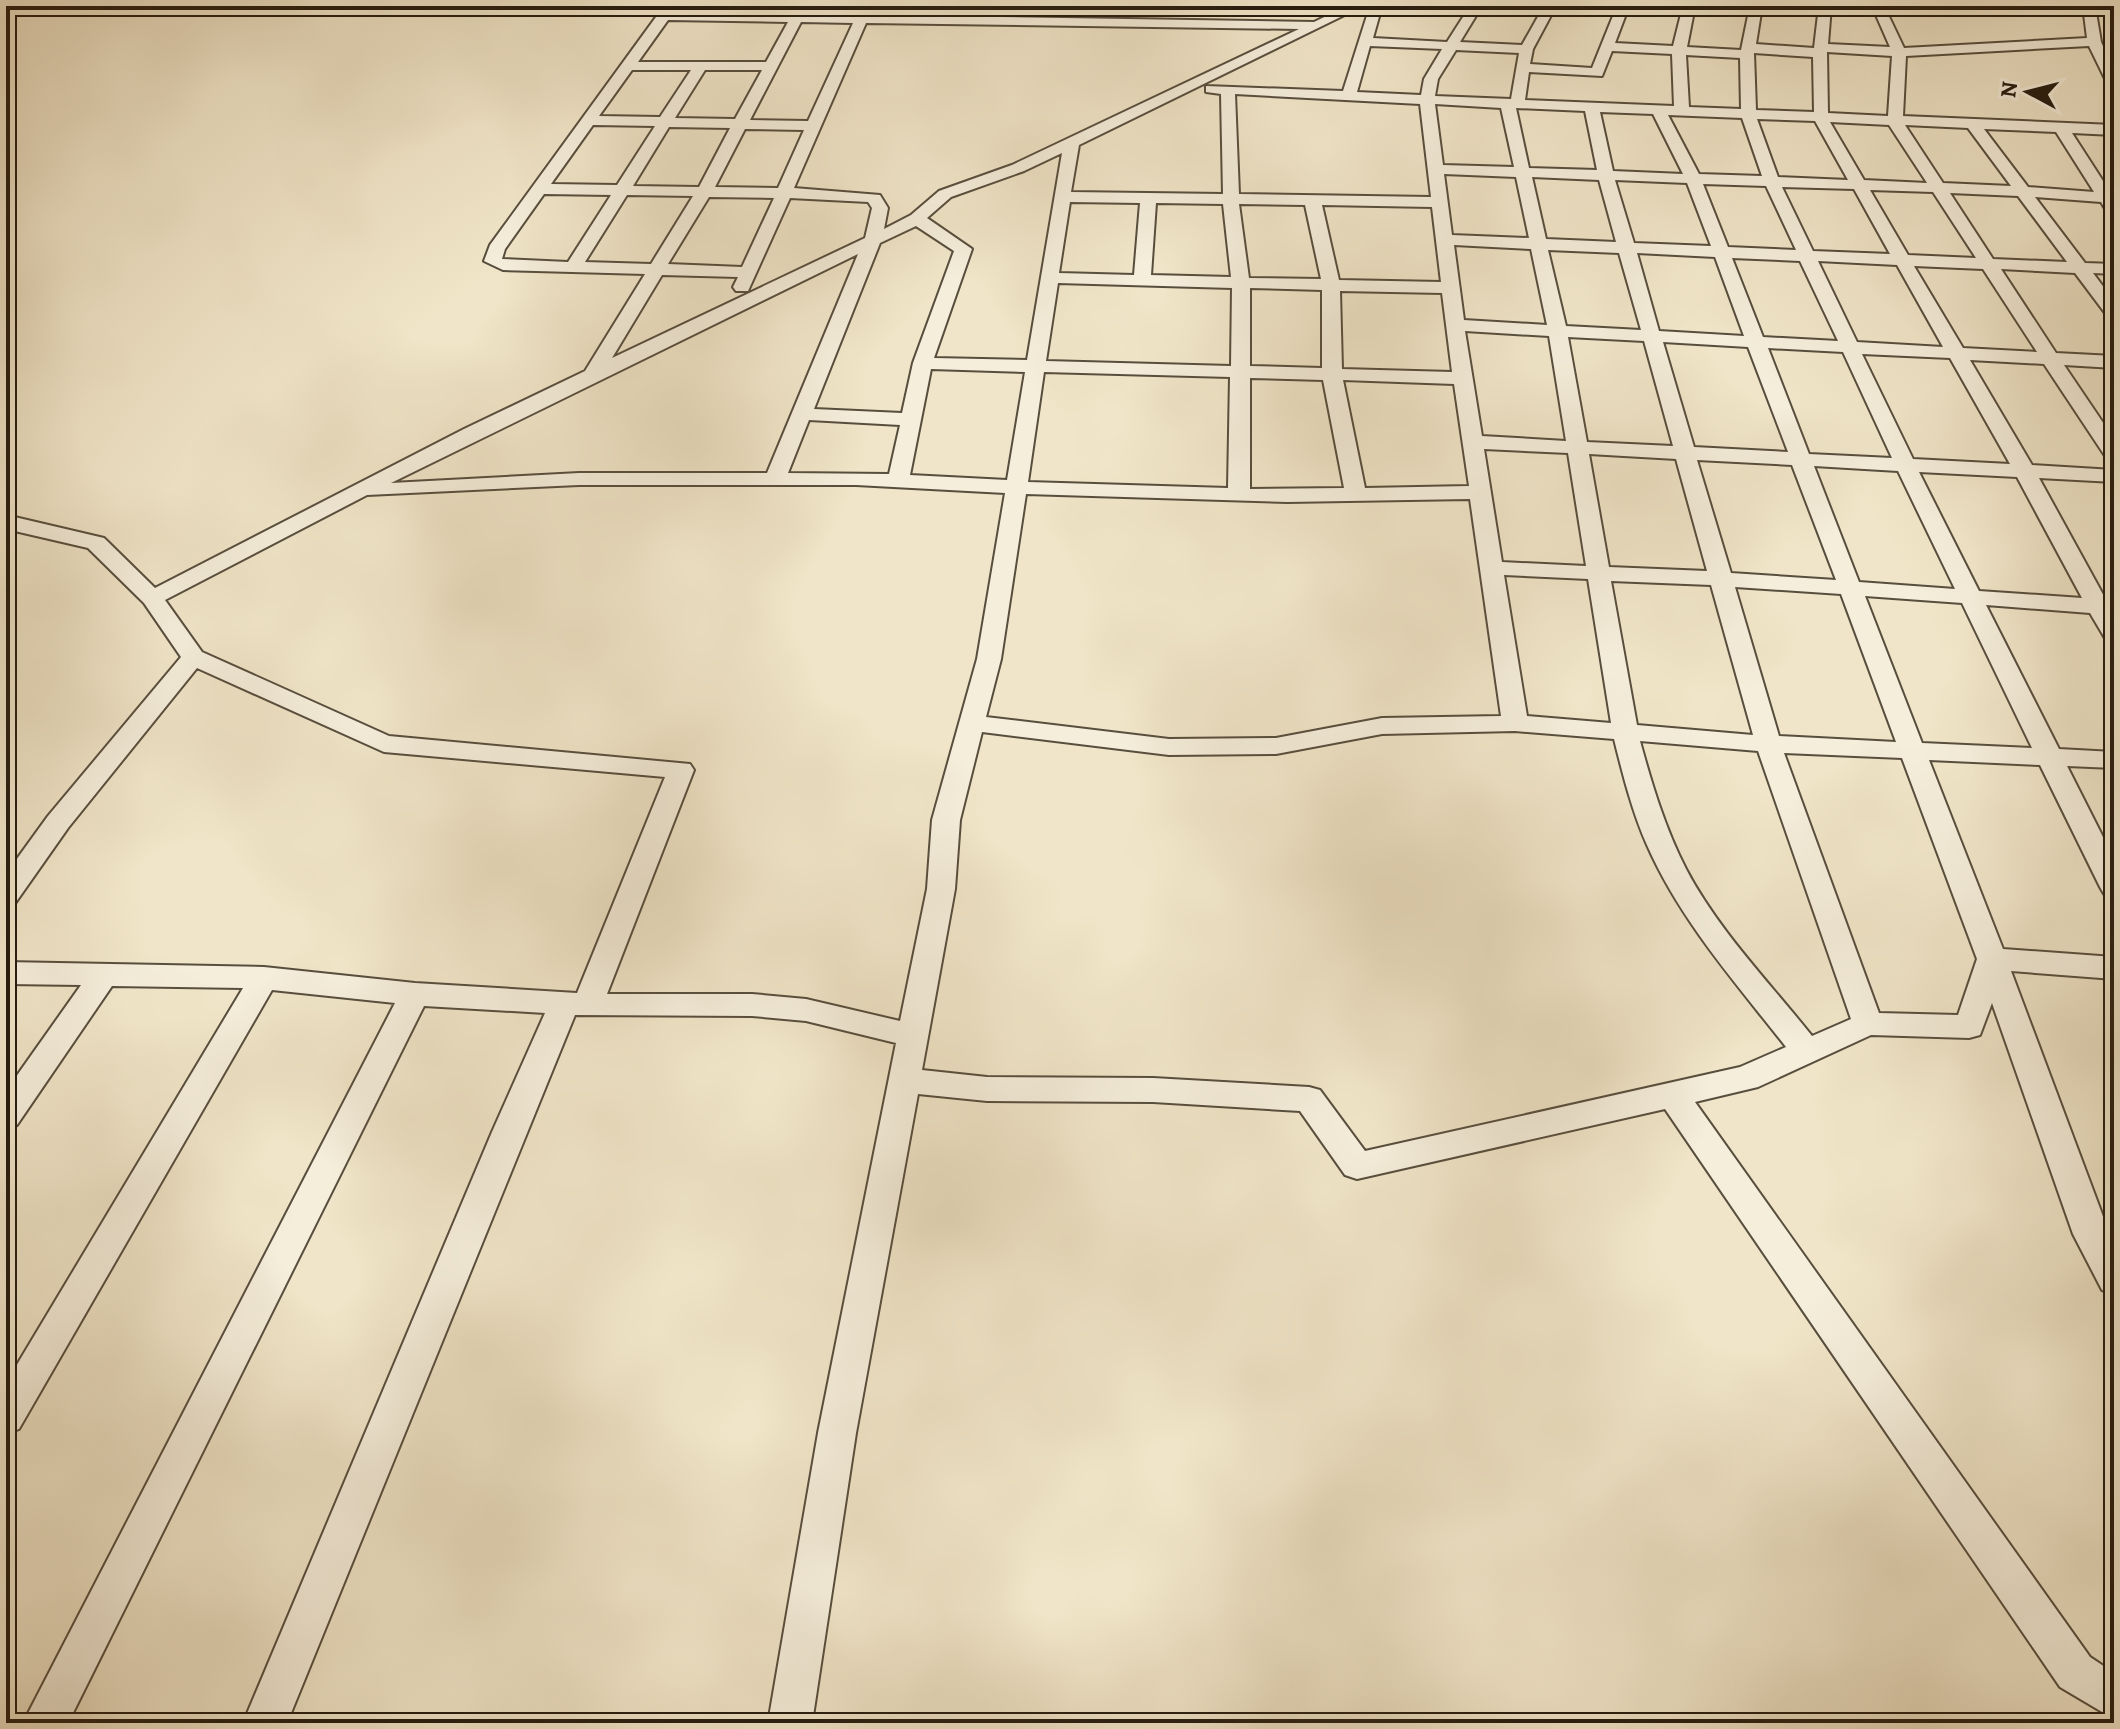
<svg xmlns="http://www.w3.org/2000/svg" width="2120" height="1729" font-family="Alegreya,serif">
	<rect width="100%" height="100%" fill="#f0e5c8"/>
	<filter id="stains"><feTurbulence type="fractalNoise" baseFrequency=".0025" numOctaves="4"/><feColorMatrix values="0 0 0 0 .2 0 0 0 0 .09 0 0 0 0 .02 0 0 0 .5 -.17"/></filter>
	<radialGradient id="worn" r=".72"><stop offset=".6" stop-color="#630" stop-opacity="0"/><stop offset="1" stop-color="#630" stop-opacity=".3"/></radialGradient>
	<g fill="none" stroke-linecap="round" stroke-linejoin="round">
		<defs>
			<path id="minor" d="M664,6H677L673,12L792,14L797,6H809L805,14L1314,22L1347,6H1363L1079,145L1071,192L1223,194L1221,94L1206,92V86L1343,91L1370,6H1382L1373,38L1447,42L1470,6H1482L1460,42L1522,45L1544,6H1556L1533,49L1530,64L1592,68L1617,6H1629L1615,43L1673,46L1683,6H1695L1687,47L1741,50L1750,6H1762L1756,44L1814,48L1819,6H1831L1828,44L1890,47L1872,6H1884L1904,48L2087,38L2083,6H2095L2101,42L2114,69V87L2107,83L2089,46L1906,56L1903,116L2114,125V135L2072,133L2114,198V214L2107,212L2101,202L2035,197L2085,263L2114,264V274L2093,273L2114,301V318L2108,317L2075,273L2001,269L2056,353L2114,356V368L2064,365L2114,439V461L2107,459L2044,364L1970,360L2032,465L2114,470V482L2039,478L2106,600L2114,601V642L2106,640L2090,613L1986,605L2059,749L2114,752V768L2067,766L2114,859V897L2104,894L2100,887L2040,765L1929,760L2003,949L2114,957V979L2011,971L2114,1246V1294L2102,1290L2073,1234L1992,1003L1980,1035L1969,1038L1871,1035L1758,1087L1695,1102L2090,1657L2114,1673V1719L2060,1687L1665,1109L1357,1179L1345,1175L1300,1111L1153,1102L987,1101L918,1094L856,1433L812,1723H768L818,1433L896,1043L806,1021L752,1016L575,1015L287,1723H243L492,1132L545,1013L424,1006L68,1723H23L395,1003L272,990L19,1429L6,1434V1383L243,988L112,986L17,1125L6,1129V1091L81,985L6,984V962L264,967L415,983L577,993L665,777L384,752L197,668L68,828L16,902L6,905V874L48,816L181,657L144,603L88,548L6,529V515L104,538L155,588L464,429L585,371L645,274L503,270L484,261L490,245ZM668,20L788,22L766,62H638ZM801,22L853,23L808,121L750,120ZM866,23L1299,29L1012,165L939,191L911,215L884,229L888,208L880,195L794,188ZM1370,46L1442,49L1424,79L1421,95L1357,92ZM1456,50L1519,53L1511,99L1435,96L1438,79ZM1612,51L1672,54L1674,106L1525,100L1529,72L1602,76ZM1827,52L1892,56L1888,116L1828,113ZM1754,53L1813,57L1814,112L1756,110ZM1686,55L1740,58L1741,109L1689,107ZM632,70H691L660,117L599,116ZM705,70H762L735,119L675,118ZM1235,94L1420,104L1431,197L1239,194ZM1435,104L1501,108L1514,167L1443,165ZM1516,108L1585,111L1597,170L1529,168ZM1600,112L1653,114L1683,174L1613,171ZM1668,115L1742,118L1762,176L1699,174ZM1757,119L1815,121L1848,180L1778,177ZM1830,122L1889,125L1927,183L1864,180ZM593,125L655,126L617,185L551,184ZM1905,125L1968,128L2011,186L1943,183ZM669,127L730,128L699,187L633,186ZM745,129L804,130L778,188L715,187ZM1984,129L2056,132L2094,192L2028,187ZM1062,153L1027,360L934,358L972,249L927,218L951,197L1024,171ZM1444,174L1516,177L1529,238L1452,235ZM1532,177L1599,180L1616,242L1546,239ZM1615,180L1687,183L1711,246L1634,243ZM1703,184L1766,186L1796,250L1728,247ZM1782,187L1854,189L1890,254L1813,251ZM1870,190L1933,192L1976,258L1908,255ZM1950,193L2018,196L2067,262L1993,259ZM544,194L611,195L568,262L502,259L505,249ZM627,195L693,196L651,264L585,262ZM709,197L774,198L742,267L668,264ZM790,198L868,202L872,208L865,238L612,358L662,275L738,277L733,287L736,291H748ZM1070,202L1140,203L1134,275L1059,273ZM1156,203L1223,204L1231,277L1151,275ZM1239,204L1305,205L1321,279L1249,278ZM1322,205L1432,207L1441,282L1339,280ZM916,226L954,251L913,363L902,413L814,409L880,243ZM1454,245L1531,249L1547,325L1464,320ZM1548,250L1619,253L1641,330L1566,326ZM1637,253L1715,257L1744,336L1659,331ZM858,254L767,473H579L391,483ZM1732,258L1800,261L1838,341L1763,337ZM1818,261L1897,265L1943,347L1857,342ZM1914,266L1983,269L2037,352L1963,348ZM1058,283L1232,288L1231,366L1046,361ZM1250,288L1322,290V368L1250,366ZM1340,291L1442,293L1452,372L1342,369ZM1465,331L1549,336L1566,441L1482,436ZM1568,337L1644,341L1673,446L1587,442ZM1663,342L1748,347L1788,452L1694,447ZM1768,348L1843,352L1892,458L1809,454ZM1862,354L1950,358L2010,464L1913,459ZM931,369L1025,372L1007,480L910,475ZM1044,372L1230,377L1228,488L1028,482ZM1250,378L1323,380L1344,488L1250,489ZM1343,380L1454,384L1469,486L1365,488ZM809,420L900,425L889,474L788,473ZM1484,449L1568,453L1586,566L1502,562ZM1589,454L1676,459L1707,571L1609,567ZM1697,460L1792,465L1836,580L1731,573ZM1814,466L1898,471L1955,589L1859,582ZM1919,472L2017,477L2082,598L1979,591ZM579,485H856L1005,493L977,659L932,820L927,889L900,1021L806,999L752,994H607L694,770L690,764L389,736L202,652L165,600L367,495ZM1026,494L1287,502L1470,499L1501,716L1382,718L1276,738L1169,739L986,717L1001,659ZM1504,575L1588,579L1611,723L1527,716ZM1611,581L1711,585L1753,735L1637,725ZM1735,587L1841,594L1896,742L1779,736ZM1865,596L1962,603L2032,748L1922,743ZM1515,731L1614,739C1623,775 1632,811 1647,845C1680,920 1736,983 1786,1047L1740,1067L1365,1151L1320,1090L1309,1087L1153,1078L987,1077L922,1070L955,889L960,820L982,732L1169,755L1276,754L1382,734ZM1640,741L1758,751L1851,1019L1812,1036C1769,982 1718,930 1686,869C1665,828 1652,785 1640,741ZM1784,753L1902,758L1977,959L1958,1015L1879,1013Z"/>
		</defs>
		<use href="#minor" stroke="#584e3e" stroke-width="4"/>
		<use href="#minor" fill="#f5eedb" fill-rule="evenodd"/>
	</g>
	<rect width="2120" height="1729" fill="none" stroke="#f0e5c8" stroke-width="32"/>
	<rect x="8" y="8" width="2104" height="1713" fill="none" stroke="#261c10" stroke-width="4"/>
	<rect x="16" y="16" width="2088" height="1697" fill="none" stroke="#261c10" stroke-width="2"/>
	<g transform="translate(2028 92) rotate(277)" stroke="#f5eedb" stroke-width="6" paint-order="stroke">
	<path d="M0-6L14 30L0 20L-14 30Z" fill="#261c10"/>
	<text y="-12" font-size="22" font-weight="bold" text-anchor="middle" fill="#261c10">N</text>
	</g>
	<rect width="100%" height="100%" filter="url(#stains)"/>
	<rect width="100%" height="100%" fill="url(#worn)"/>
</svg>
